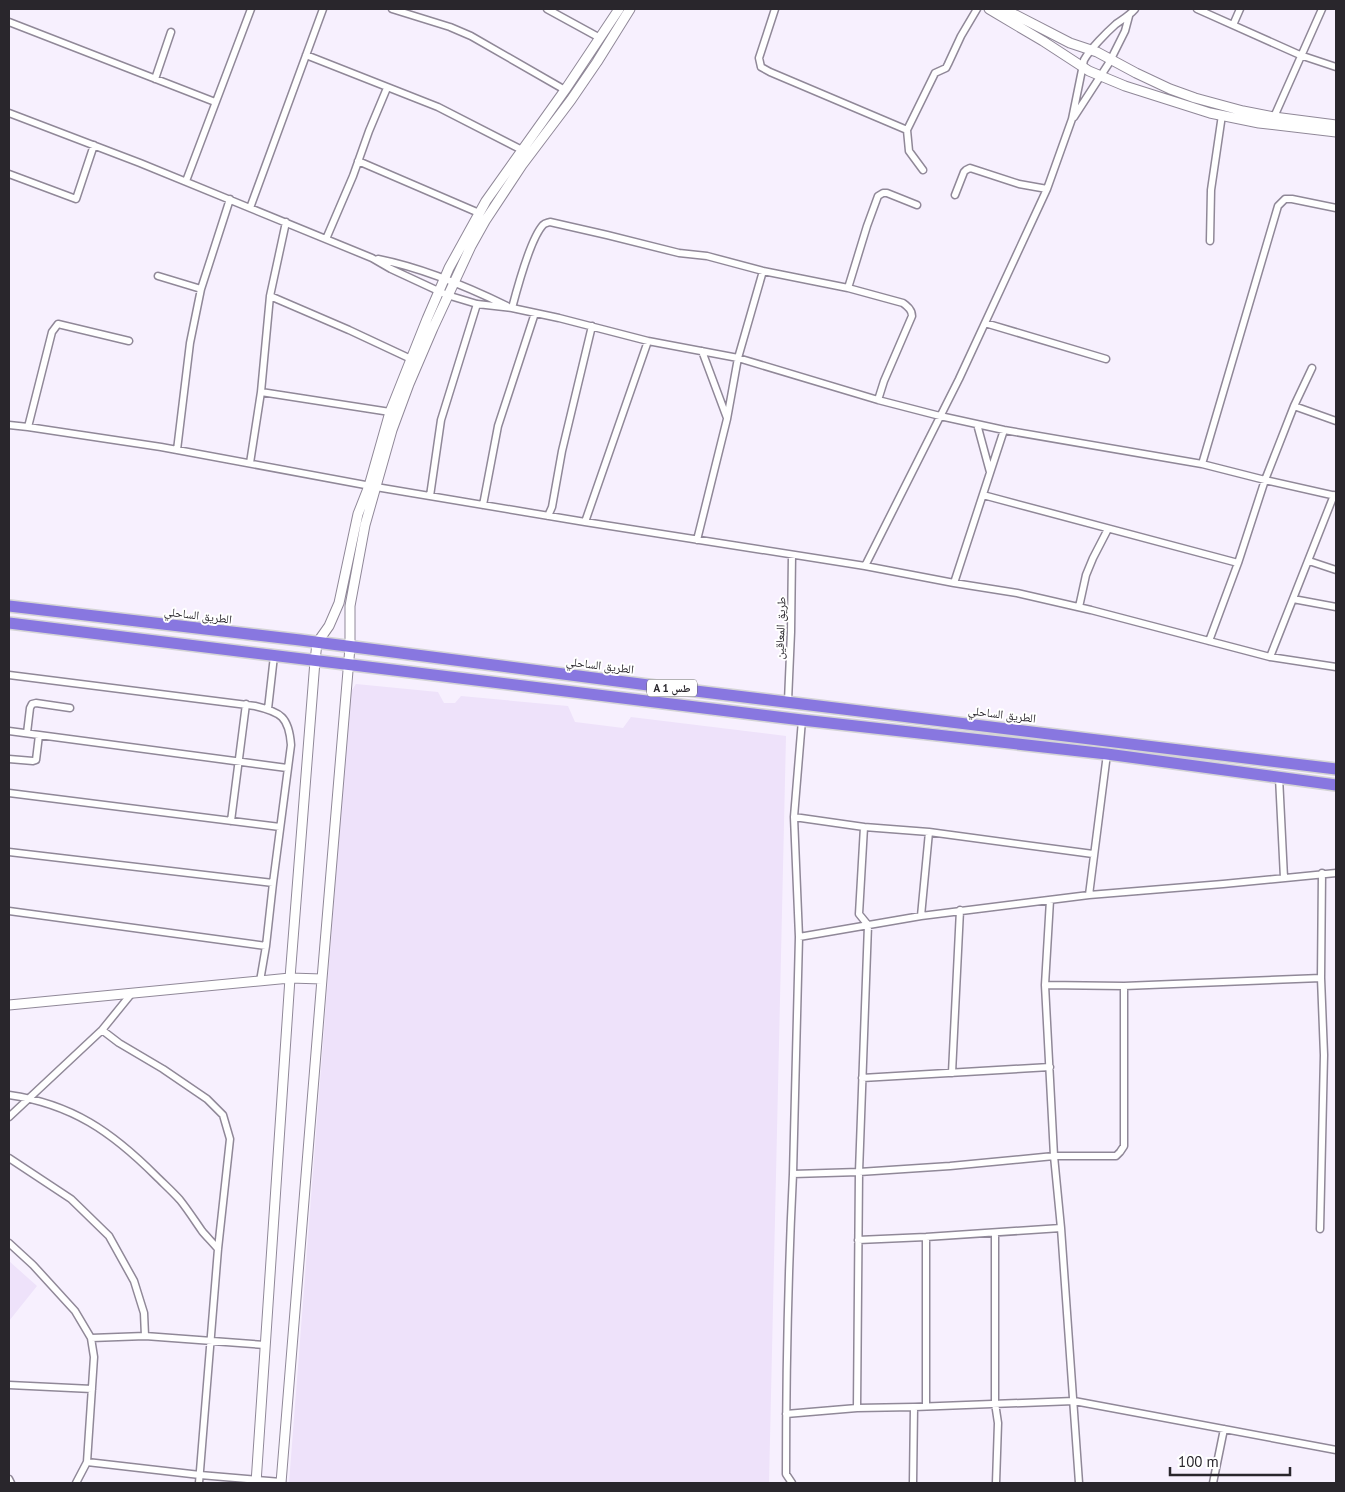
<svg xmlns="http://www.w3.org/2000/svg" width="1345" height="1492" font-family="'PT Sans','Noto Naskh Arabic',sans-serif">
	<rect width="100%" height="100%" fill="#f7f0fe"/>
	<path fill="#eee2fa" d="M356,684L438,692L444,703H455L461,696L568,706L575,722L623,728L631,717L786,736L769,1483H289L350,693Z
		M9,1261L37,1286L9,1321Z"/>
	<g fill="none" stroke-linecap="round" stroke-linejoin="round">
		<defs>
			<path id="street" d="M392,9L450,27L471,36L565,90
				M547,9L600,38
				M775,9L759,58L761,67L770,72L907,130
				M1197,9L1300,55L1336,67
				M9,22L215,102
				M1233,25L1240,9
				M306,55L438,107L522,150
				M155,79L171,32
				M9,113L140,163L372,258L391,269L447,295L477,304L512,308L559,318L648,341L738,358L878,400L940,416L1004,430L1202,464L1265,480L1336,496
				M1074,117L1109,63L1125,31L1129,16
				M1274,117L1322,9
				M358,161L479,213
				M923,170L909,151L907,130L935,73L946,68L948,64L961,36L977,9
				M9,174L76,199L94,145
				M186,181L251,9
				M955,195L964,172L966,170L970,168L1019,184L1047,189
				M250,208L323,9
				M326,239L353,176L369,131L387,88
				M1210,241L1211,190L1222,115
				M378,259C423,268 466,286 507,306
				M763,271L848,288L903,303C908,307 912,310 912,316L884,381L878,400
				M158,276L201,289
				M848,288L867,226L878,196L883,193H887L917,205
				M270,296L349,330L411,359
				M512,308C517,289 531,238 543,225C545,223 547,223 550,222L607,235L679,253L707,256L763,271L738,358L727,419L697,540
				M985,323L1106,359
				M702,351L727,418
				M261,392L390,412
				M1294,406L1336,421
				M977,424L990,472
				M9,425L28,427L161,447L376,487L585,522L865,566L954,583L1017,593L1091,610L1270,657L1336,667
				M28,427L52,332L58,324L129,341
				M177,450L190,343L201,289L230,199
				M250,463L261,392L270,296L286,222
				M1202,464L1278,206L1285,199H1292L1336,208
				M983,495L1238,563
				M430,496L441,420L477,304
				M483,505L498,426L535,313
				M548,516L552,507L562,451L592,326
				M585,522L648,341
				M1309,561L1336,570
				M865,566L959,379L1047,189L1072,119L1084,60C1090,49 1107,32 1116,24C1123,19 1129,16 1135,9
				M954,583L1004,430
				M1293,599L1336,607
				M1079,607L1086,575L1093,558L1108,529
				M1209,641L1238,563L1265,480L1294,406L1312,368
				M1270,657L1334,495
				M9,675L255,706C281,712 289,717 291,745L273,883L266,946L260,981
				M788,701L791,632L792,555
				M268,709L274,656
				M802,720L794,817L799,937L793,1174L859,1172L950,1166L1054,1156H1116L1120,1152L1124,1146V986
				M9,731L287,768
				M27,733L30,708L32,704L36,703L70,708
				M9,759L33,761L36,760L39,735
				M1279,777L1284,878
				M9,793L280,827
				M794,817L864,827L859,914L868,925L859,1172L857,1408L914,1407L1074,1401L1336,1450
				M231,821L246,704
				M864,827L929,832L1093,854
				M9,852L273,883
				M1089,895L1223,884L1336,873
				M1050,900L1045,985L1054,1156L1061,1228L1079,1483
				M9,911L266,946
				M921,916L929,832
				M799,937L921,916L1089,895L1107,754
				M1045,985L1124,986L1321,978
				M102,1030L119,1043L163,1069L207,1099L223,1115L230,1139L218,1249L199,1483
				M952,1073L960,910
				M862,1078L1050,1067
				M9,1095C72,1104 112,1132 156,1176C164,1184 173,1192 180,1200C188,1210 195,1221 202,1231C207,1237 213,1243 218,1249
				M9,1117L102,1030L132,993
				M9,1158L71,1199L109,1236L134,1281L144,1313L145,1336
				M1320,1229L1324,1055L1321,978L1322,873
				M995,1233V1403L998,1423L996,1483
				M926,1237V1406
				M858,1240L926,1237L1061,1228
				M9,1243L33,1265L75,1311L91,1338L94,1357L87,1462L76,1483
				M91,1338L145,1336L265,1345
				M9,1385L92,1389
				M786,1414L857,1408
				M87,1462L200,1475L281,1482
				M9,1479L11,1483
				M792,1483L786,1474C786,1374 788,1274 793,1174
				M913,1483L914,1407
				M1213,1483L1224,1429"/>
			<path id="secondary" d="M989,9L1043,41L1089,71L1125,86L1210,113L1259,123L1336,132
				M1004,9L1070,43L1097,52L1136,73L1170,89L1195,98L1243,111L1274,117L1336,125
				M9,1005L290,978L322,979
				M256,1483L290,978L315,661L317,643L329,626L339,603L358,514L369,486L390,412L427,319L449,268L486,201L565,90L619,9
				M281,1483L322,979L350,647V606L365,525L392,430L409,384L433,328L471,246L485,221L522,165L571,100L597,62L630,9"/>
			<path id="highway" d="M9,606L300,640L679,689L1336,769
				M9,623L802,720L1107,754L1336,785"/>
		</defs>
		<use href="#street" stroke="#908898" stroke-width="9"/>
		<use href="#secondary" stroke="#908898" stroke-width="11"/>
		<use href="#highway" stroke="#d4d4d5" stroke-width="14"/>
		<use href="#street" stroke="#fff" stroke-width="6"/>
		<use href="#secondary" stroke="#fff" stroke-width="9"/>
		<use href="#highway" stroke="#8877e0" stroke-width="11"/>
	</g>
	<g text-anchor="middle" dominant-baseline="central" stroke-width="4" stroke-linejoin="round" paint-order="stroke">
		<rect fill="#fff" stroke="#69676b" stroke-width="1" x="647" y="679.5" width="50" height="17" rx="4"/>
		<g font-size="11" font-weight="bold" fill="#29262c">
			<text x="672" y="688">A 1 طس</text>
		</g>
		<g font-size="12" fill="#29262c" stroke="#fff">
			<text transform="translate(198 615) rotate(7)">الطريق الساحلي</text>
			<text transform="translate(780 628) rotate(-88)">طريق المعاقين</text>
			<text transform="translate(600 665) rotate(7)">الطريق الساحلي</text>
			<text transform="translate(1002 714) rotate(7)">الطريق الساحلي</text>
		</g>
	</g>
	<rect width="1345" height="1492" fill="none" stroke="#29262c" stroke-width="20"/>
	<path d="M1170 1467v8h120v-8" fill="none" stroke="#29262c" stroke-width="2.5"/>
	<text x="1178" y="1467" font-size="15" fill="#29262c" stroke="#ffffff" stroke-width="4" paint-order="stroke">100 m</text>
</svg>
